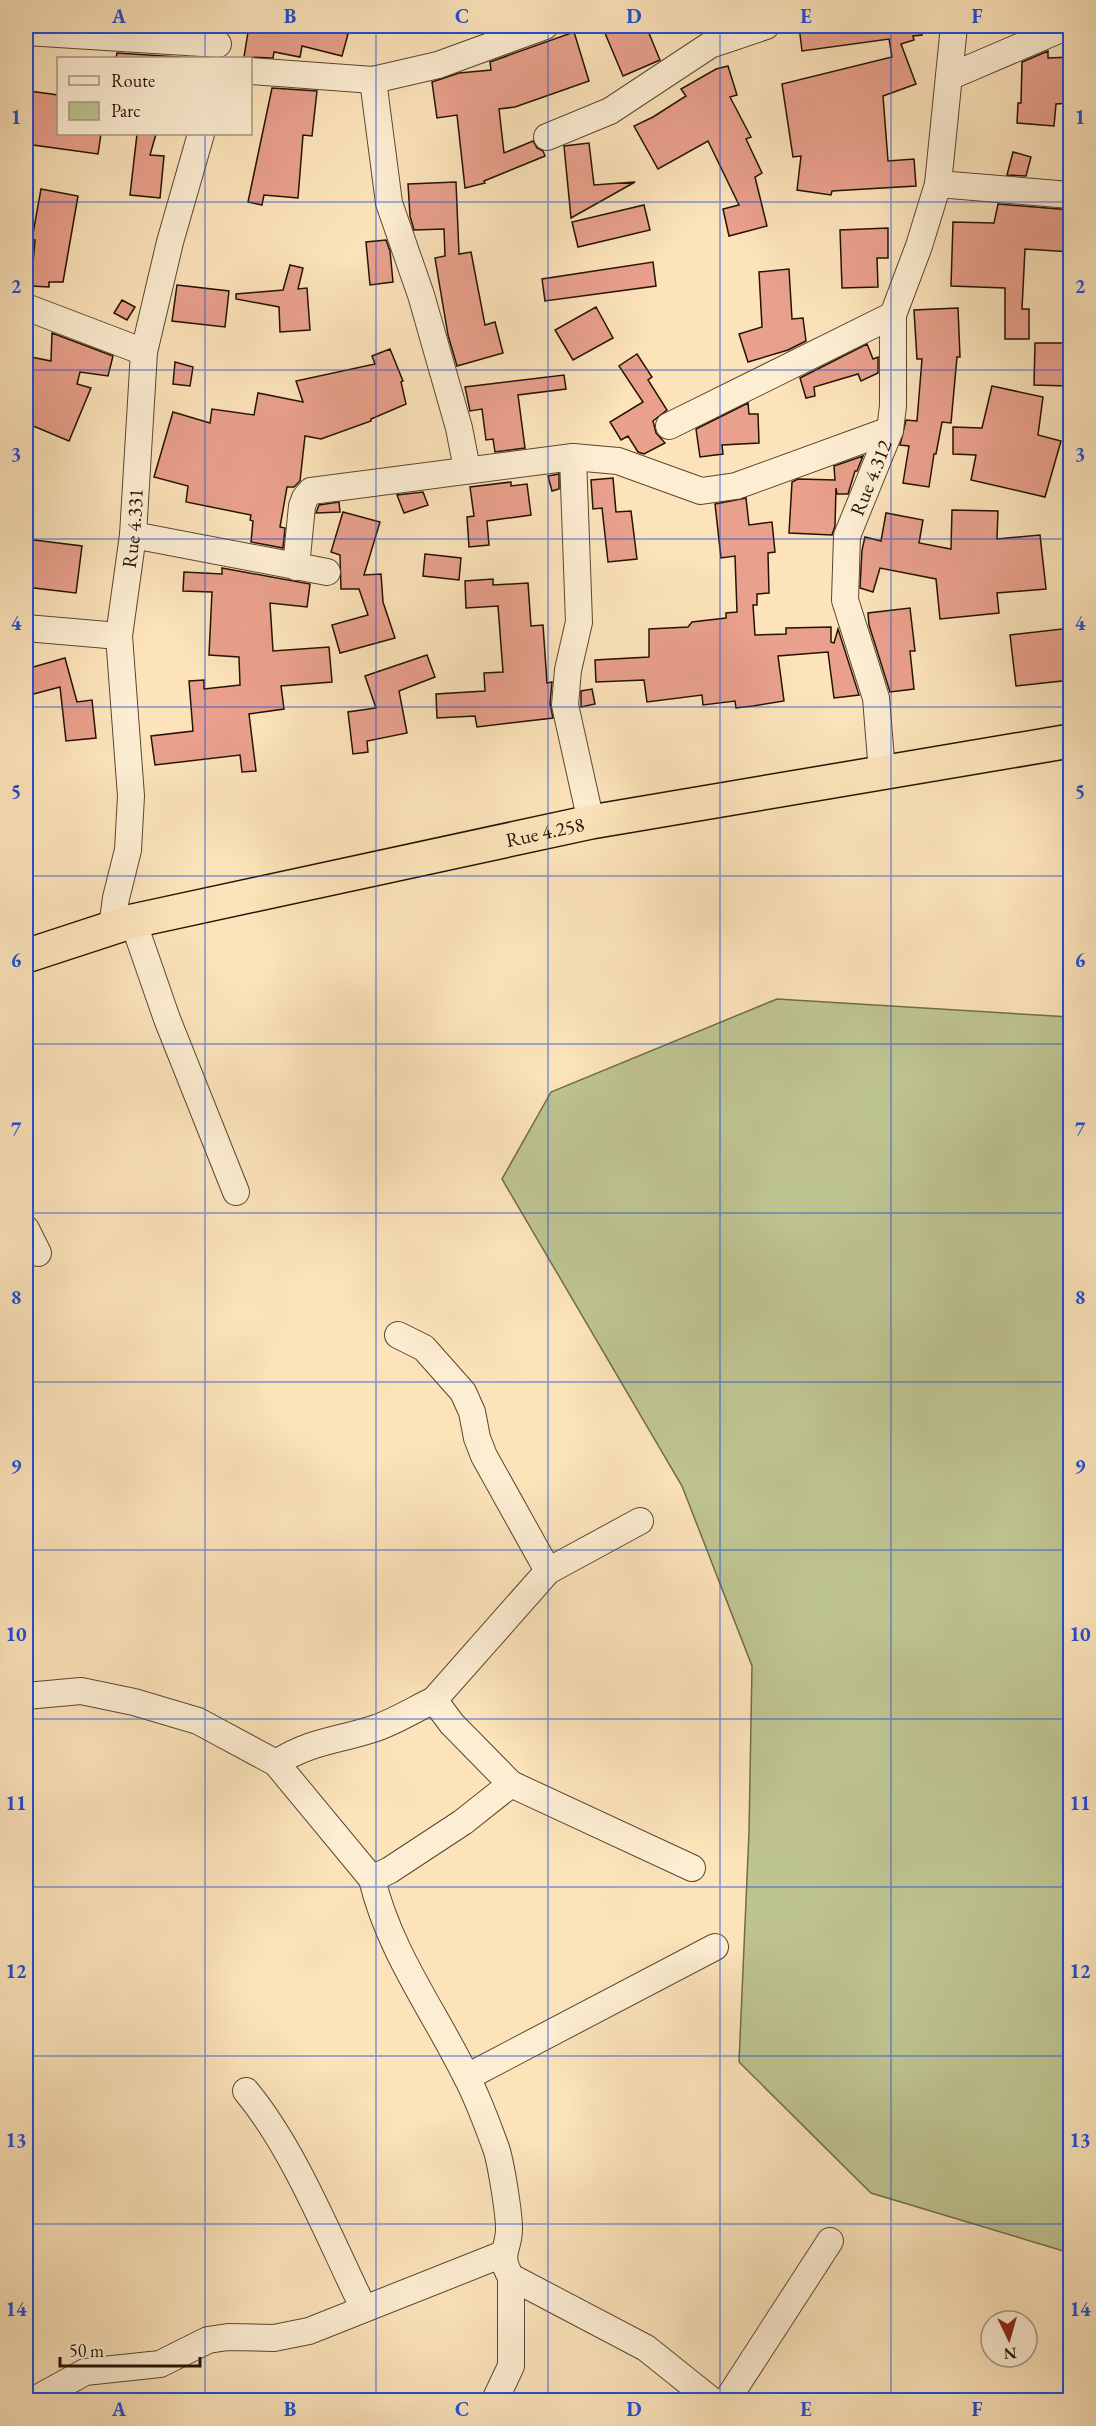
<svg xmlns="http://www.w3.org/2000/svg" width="1096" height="2426" font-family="'EB Garamond',serif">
	<rect width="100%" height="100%" fill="#fce3ba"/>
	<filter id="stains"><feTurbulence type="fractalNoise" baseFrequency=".00333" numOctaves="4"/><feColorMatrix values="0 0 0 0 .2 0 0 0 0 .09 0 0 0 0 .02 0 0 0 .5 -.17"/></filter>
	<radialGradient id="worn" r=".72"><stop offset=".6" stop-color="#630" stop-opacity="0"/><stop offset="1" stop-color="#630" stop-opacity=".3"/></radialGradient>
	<path fill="#bec490" stroke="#716c4a" stroke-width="1.5" d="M777,999L1070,1017V2253L871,2193L739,2062L749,1832L752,1666L682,1486L502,1179L551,1092Z"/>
	<path fill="#e9a08c" stroke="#241303" stroke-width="1.5" d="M249,26H282L309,30L310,26H316L348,34L342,56L302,46L300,57L274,52L273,58L244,57Z
		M602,26H646L660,60L623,76Z
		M799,26H922V35L913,36L914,40L901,44L916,84L883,96L888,161L914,159L916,186L832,191L831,195L797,190L801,156L793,157L782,84L892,57L889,39L802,51Z
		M574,32L589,81L515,107L499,109L504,153L533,141L537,148L543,151L545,156L484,181L485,183L465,188L457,115L437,118L432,82L459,73L491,70L490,62Z
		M1048,51V58L1071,57V103L1056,104L1054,126L1017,123L1018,103H1021L1022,62Z
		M117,53L194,58H116Z
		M728,66L737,95L730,97L751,137L746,139L762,173L755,177L767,226L729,236L723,209L739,205L708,141L658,169L634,126L653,117L686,96L681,89L716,69Z
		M272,88L317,91L312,136L303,135L298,198L264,195L262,205L248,202Z
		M29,91L58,95V134H101L98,154L26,144V113Z
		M137,134H156L150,155L164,156L160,198L130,195Z
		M589,143L594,185L635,182L571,218L564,146Z
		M1013,152L1031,157L1026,176L1007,175Z
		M456,182L459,254L471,252L485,325L495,322L503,353L457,366L448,335L435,258L445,256L444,229L414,230L410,216L408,184Z
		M41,189L78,196L63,282H49V287L31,286L35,240L32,239Z
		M998,204L1071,210V252L1025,249L1022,309H1029V339H1005V288L951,286L953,222L994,223Z
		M644,205L650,230L578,247L572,222Z
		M888,228V258H877L878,287L842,288L840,230Z
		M386,240L390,251L393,282L370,285L366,242Z
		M653,262L656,286L545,301L542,279Z
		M290,265L303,268L298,289L307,288L310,330L280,332L279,307L236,299V294L283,290Z
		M789,269L792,319L803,318L806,341L788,350L748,362L739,334L762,327L759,272Z
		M177,285L229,291L225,327L172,321Z
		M122,300L135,307L127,320L114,313Z
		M596,307L613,338L573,360L555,330Z
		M958,308L960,357H957L951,423L942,422L936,454H934L929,487L903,483L909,446L900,445L906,420L917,421L922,359H917L914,310Z
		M52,333L113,356L108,376L80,372L77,384L91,388L69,441L26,423V356L51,361Z
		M1035,343H1068V386L1034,385Z
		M867,344L873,359L878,357V373L861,381L858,374L814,387L815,396L806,398L800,378Z
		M390,349L403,381L401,382L406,404L371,419V421L321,439L305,436L300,481L294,487H287L280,527L285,528L283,548L251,542L253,521L250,520L251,515L186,502L188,486L154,477L173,412L210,423L212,409L254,415L258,393L303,402L296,381L375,364L372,356Z
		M637,354L652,377L648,380L667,410L653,421L656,433L665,443L644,454L638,452L628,436L621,440L610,422L643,402L619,366Z
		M175,362L193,367L190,386L173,384Z
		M564,375L566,389L518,395L525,448L495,452L493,439L486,440L482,409L470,411L465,387Z
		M992,386L1043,397L1038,435L1061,441L1045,497L971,480L976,455L953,454V427L982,428Z
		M748,403L749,414H758L759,443L722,445L723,454L700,457L696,429Z
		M863,456L857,471H855L848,494H837L836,488L835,526L832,535L789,533L792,482L798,479L835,480L834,466Z
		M559,474V489L552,491L548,476Z
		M613,478L616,512L631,511L637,559L608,562L602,508L593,509L591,480Z
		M511,482V486L527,484L531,515L487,521L489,545L469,547L467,517L474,516L470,487Z
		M423,492L428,505L404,513L397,495Z
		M746,498L749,525L772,522L775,552L768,553L769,593L757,594V605H753L755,635L786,634V628L831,627V642L834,643L838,629L859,695L834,698L828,652L778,656L784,701L753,706L736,708L735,701L703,705L702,695L647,702L644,680L596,682L595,660L649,657V629L688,627L692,622L726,618V613L737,612L735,556L721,558L715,504Z
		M339,502L340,512L316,513L319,505Z
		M952,510L998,511L997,539L1040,535L1046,589L997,593L999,613L940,619L936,579L880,568L873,592L860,588L862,550L865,537L881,541L886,513L923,520L919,543L951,549Z
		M343,512L380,522L364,575L381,574L383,602L395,638L340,653L332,625L368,615L359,589H341L340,555L331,552Z
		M26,539L82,546L76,593L26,587Z
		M425,554L461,558L459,580L423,576Z
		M222,568L310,584L307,607L270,603L273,651L329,647L332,682L281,686L284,709L249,714L256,771L242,772L240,755L155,765L151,736L193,731L189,681L204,680V689L240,685L239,657L209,655L212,592L183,591L184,572L222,574Z
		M493,579V585L528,583L531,626L543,625L547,683L552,682L550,704L553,718L477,727L475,716L437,718L436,694L485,691L484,673L503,672L498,606L466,608L465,581Z
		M910,608L915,651H910L914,689L890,692L869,625L868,613Z
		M1071,628V680L1016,686L1010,635Z
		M427,655L435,677L399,691L407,733L367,741L368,752L353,754L348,712L376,708L365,676Z
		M65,658L77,702L92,700L96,738L66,741L60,687L26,696V669Z
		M592,689L595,704L581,707V691Z"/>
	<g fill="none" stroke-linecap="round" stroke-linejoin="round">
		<defs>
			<g id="minor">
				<path d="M26,32L218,44"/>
				<path d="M250,71L373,80L438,65L545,26"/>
				<path d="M949,77L1068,26"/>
				<path d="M373,80L389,203L421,295L459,428L467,469"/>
				<path d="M547,137L610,111L710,45L766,26"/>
				<path d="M938,184L1070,195"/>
				<path d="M26,307L144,352"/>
				<path d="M669,426L893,315"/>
				<path d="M573,457L579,622L568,670L565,705L591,822"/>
				<path d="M133,535L327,572"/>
				<path d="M296,567L302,506L305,498L311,491L573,457L618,461L701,491L736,486L890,430"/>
				<path d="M26,628L119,636"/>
				<path id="s1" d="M882,772L876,698L845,600L847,536L890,430L893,406V315L919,246L938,184L954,26"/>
				<path d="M133,921L167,1019L236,1192"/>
				<path id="s2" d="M112,927L116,898L128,850L131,796L119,636L133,535L144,352L170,242L201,134"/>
				<path d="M26,1229L38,1253"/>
				<path d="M398,1335L424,1348L463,1392L472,1412L477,1438L484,1456L548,1571"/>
				<path d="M640,1521L548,1571L434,1700L452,1724L511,1784L692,1868"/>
				<path d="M26,1696L81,1691L134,1702L198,1721L276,1763L372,1879C389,1951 434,2011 466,2076C478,2098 487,2124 496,2148C501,2163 509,2213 509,2229C509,2250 497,2254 511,2277L646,2348L711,2400"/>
				<path d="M276,1763C312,1740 338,1741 376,1728C396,1721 415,1709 434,1700"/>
				<path d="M372,1879L390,1870L463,1822L511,1784"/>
				<path d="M467,2077L715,1947"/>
				<path d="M246,2091C295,2150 330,2240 364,2309"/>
				<path d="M26,2400L36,2399L85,2372L160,2364L208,2340L228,2337L274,2338L309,2331L503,2254"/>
				<path d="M495,2400L511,2366V2277"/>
				<path d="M727,2400L830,2241"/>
			</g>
			<g id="highway">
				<path id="s3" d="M26,956L133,921L591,822L1070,741"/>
			</g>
		</defs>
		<use href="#minor" stroke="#5a4731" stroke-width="28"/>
		<use href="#highway" stroke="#241303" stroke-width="36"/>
		<use href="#minor" stroke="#fdedd2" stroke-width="26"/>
		<use href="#highway" stroke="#fce3ba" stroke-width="33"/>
	</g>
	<path fill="none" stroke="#1d4ed8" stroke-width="1.5" stroke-opacity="0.55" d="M205,26V58M376,26V2400M548,26V2400M720,26V2400M891,26V2400M205,134V2400M26,202H1070M26,370H1070M26,539H1070M26,707H1070M26,876H1070M26,1044H1070M26,1213H1070M26,1382H1070M26,1550H1070M26,1719H1070M26,1887H1070M26,2056H1070M26,2224H1070"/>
	<g text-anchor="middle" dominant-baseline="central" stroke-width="4.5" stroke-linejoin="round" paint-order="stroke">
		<g font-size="20" fill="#241303" stroke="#fdedd2">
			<text stroke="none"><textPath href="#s1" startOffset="304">Rue 4.312</textPath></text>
			<text stroke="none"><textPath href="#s2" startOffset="402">Rue 4.331</textPath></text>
			<text stroke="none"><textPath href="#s3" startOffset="534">Rue 4.258</textPath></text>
		</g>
	</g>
	<rect width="1096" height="2426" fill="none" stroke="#fce3ba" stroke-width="66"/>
	<rect x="57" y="57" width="195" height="78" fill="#fdedd2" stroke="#a6967f" stroke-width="1.5"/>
	<rect x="69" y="76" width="30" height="9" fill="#fdedd2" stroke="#a6967f" stroke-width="1.5"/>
	<text x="111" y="87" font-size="18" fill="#241303">Route</text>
	<rect x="69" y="102" width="30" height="18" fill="#bec490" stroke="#a6967f" stroke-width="1.5"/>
	<text x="111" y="117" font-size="18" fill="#241303">Parc</text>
	<g transform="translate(1009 2339) rotate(175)"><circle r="28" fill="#fdedd2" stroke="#a6967f" stroke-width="1.5"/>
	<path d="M0-4.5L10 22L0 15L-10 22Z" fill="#8f2418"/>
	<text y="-9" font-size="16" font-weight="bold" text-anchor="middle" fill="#241303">N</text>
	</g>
	<path d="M60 2357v9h140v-9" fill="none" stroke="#241303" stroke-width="3"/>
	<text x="69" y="2357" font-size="18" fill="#241303" stroke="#fdedd2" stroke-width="4.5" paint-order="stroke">50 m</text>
	<rect x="33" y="33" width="1030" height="2360" fill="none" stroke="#1d4ed8" stroke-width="2"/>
	<g font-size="20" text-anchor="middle" font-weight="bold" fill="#1d4ed8">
		<text x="119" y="23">A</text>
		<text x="290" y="23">B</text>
		<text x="462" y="23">C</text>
		<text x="634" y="23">D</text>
		<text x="806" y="23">E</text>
		<text x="977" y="23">F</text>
		<text x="16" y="124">1</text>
		<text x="1080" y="124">1</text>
		<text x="16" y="293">2</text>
		<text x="1080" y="293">2</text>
		<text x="16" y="461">3</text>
		<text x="1080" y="461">3</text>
		<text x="16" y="630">4</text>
		<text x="1080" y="630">4</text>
		<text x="16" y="798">5</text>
		<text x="1080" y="798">5</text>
		<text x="16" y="967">6</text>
		<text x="1080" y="967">6</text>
		<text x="16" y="1136">7</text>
		<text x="1080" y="1136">7</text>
		<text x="16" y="1304">8</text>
		<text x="1080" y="1304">8</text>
		<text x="16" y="1473">9</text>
		<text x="1080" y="1473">9</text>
		<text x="16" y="1641">10</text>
		<text x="1080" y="1641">10</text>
		<text x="16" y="1810">11</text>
		<text x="1080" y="1810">11</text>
		<text x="16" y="1978">12</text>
		<text x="1080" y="1978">12</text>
		<text x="16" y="2147">13</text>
		<text x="1080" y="2147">13</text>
		<text x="16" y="2316">14</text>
		<text x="1080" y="2316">14</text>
		<text x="119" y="2416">A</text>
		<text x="290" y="2416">B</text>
		<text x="462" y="2416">C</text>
		<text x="634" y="2416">D</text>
		<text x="806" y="2416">E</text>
		<text x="977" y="2416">F</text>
	</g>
	<rect width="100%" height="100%" filter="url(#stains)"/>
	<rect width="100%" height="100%" fill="url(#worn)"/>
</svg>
